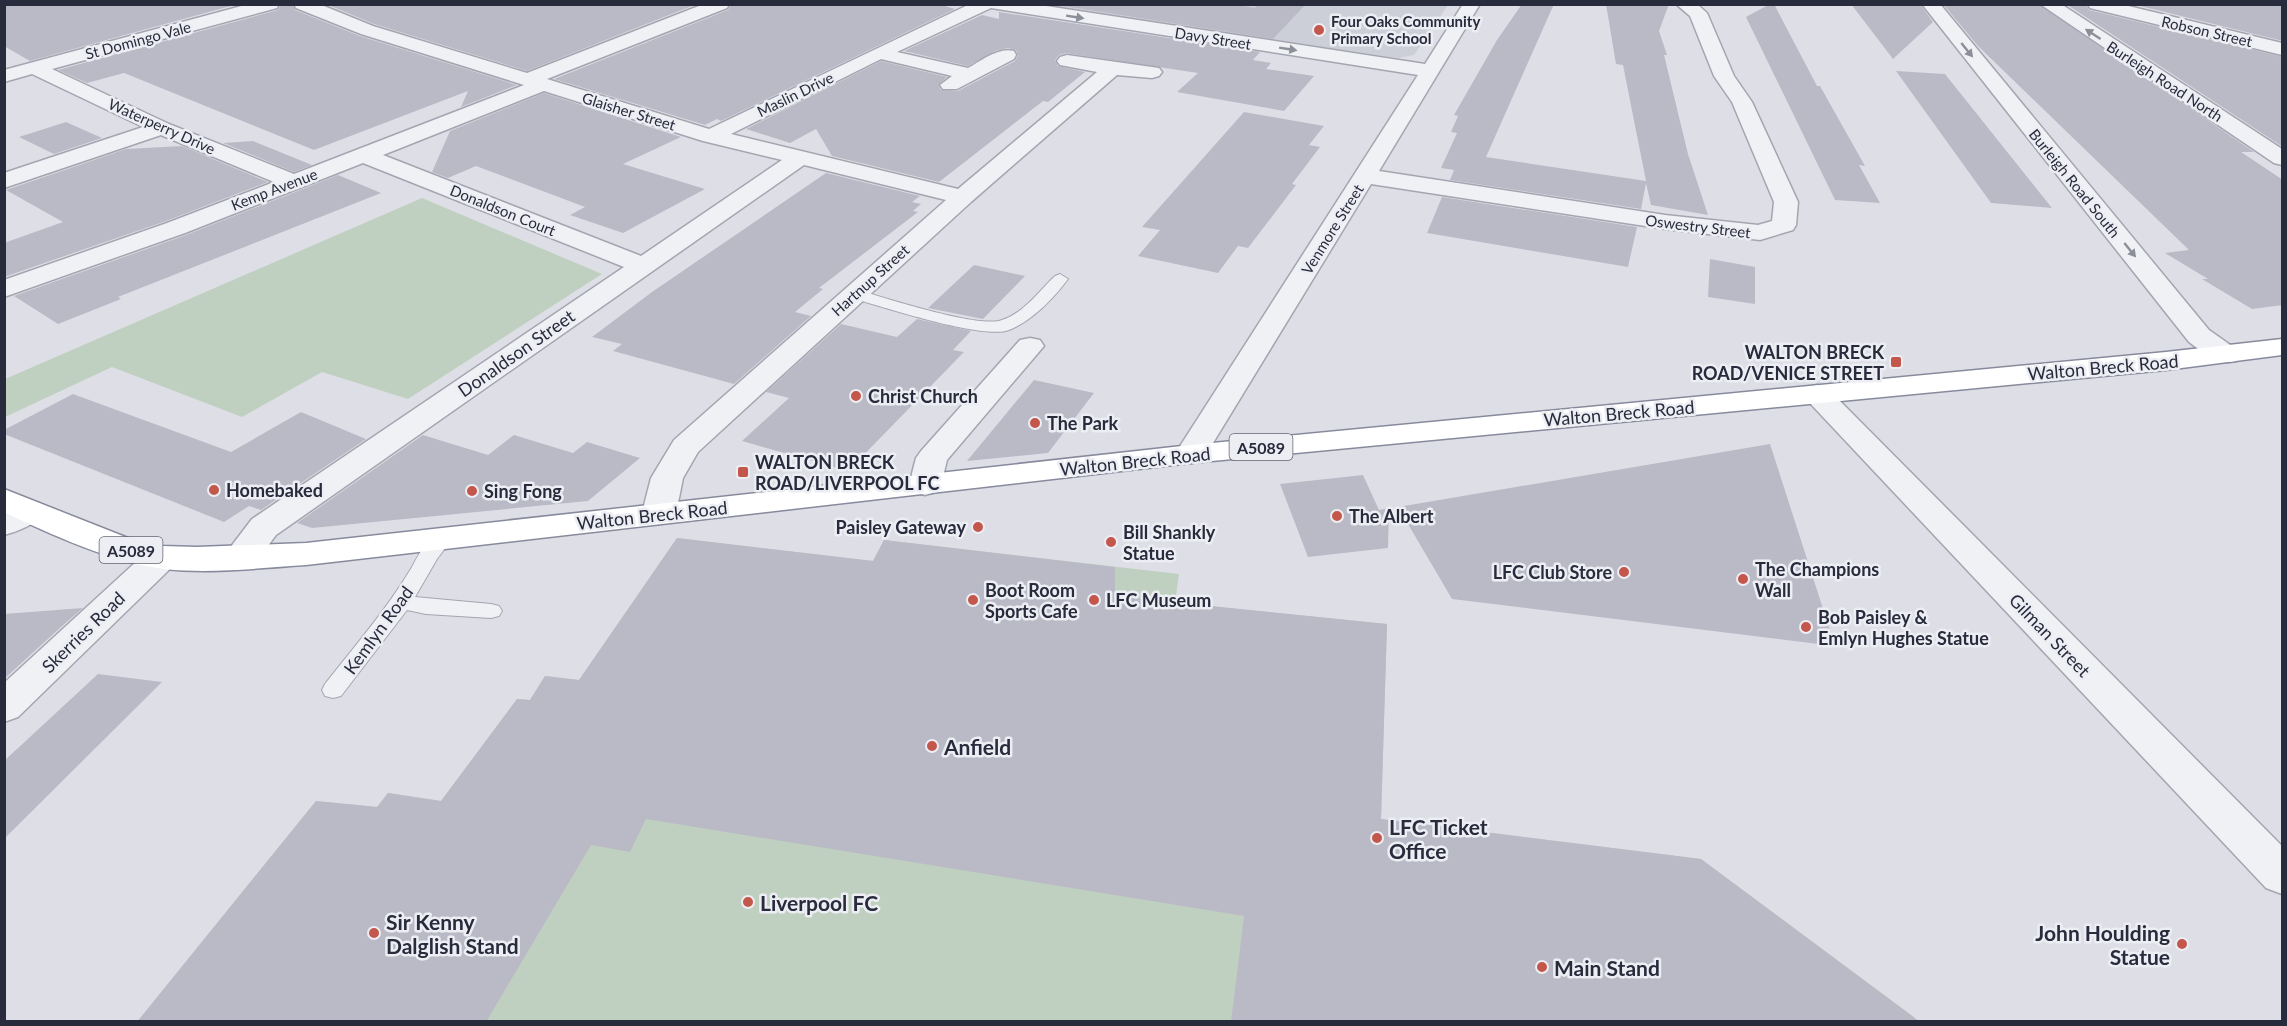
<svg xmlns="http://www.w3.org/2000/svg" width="2287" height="1026" font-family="Lato,sans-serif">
	<rect width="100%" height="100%" fill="#dedfe6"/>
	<path fill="#ccced8" d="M1036,5H1448L1414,55L1398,58Z"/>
	<path fill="#c0d0c0" d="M422,198L602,274L408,399L322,372L242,417L112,367L5,417V379Z
		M677,538L873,561L884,540L1179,574L1175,603L1387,624L1381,819L1701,859L1914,1017L1915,1021L137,1022L316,801L377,807L388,793L441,801L517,699L530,700L545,676L579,680Z"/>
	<path fill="#b9bac6" d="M4,4H238L30,61L4,46Z
		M281,4H292L295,10L360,36L517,85L461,107L468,91L314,150L124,73L87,83L58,70L278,10Z
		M326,4H697L527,71L374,24Z
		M731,4H938L955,9L721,121L717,119L705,125L554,79L728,10Z
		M1051,4H1231L1255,8L1258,4H1306L1273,39Z
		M1522,4H1554L1486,157L1646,181L1623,65L1616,64L1606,4H1669L1659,31L1667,55H1664L1688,154L1708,215L1651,205L1646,183L1641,209L1450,180L1454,170L1441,168L1457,133L1451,132L1458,116L1454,115L1497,40Z
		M1770,4H1774L1817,86H1820L1865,166L1859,165L1880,203L1835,200L1746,17Z
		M1851,4H1920L1933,22L1893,59Z
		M1943,4H2038L2254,152H2241L2283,180V305L2252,309L2202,279H2208L2165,253L2189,250L1978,46Z
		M2066,4H2086L2089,10L2283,57V147Z
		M2132,4H2283V41Z
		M999,12L1260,52L1253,60L1271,63L1266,69L1314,76L1284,111L1177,92L1198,73L1066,53L1059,55L1055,60L1058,66L1085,72L1048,102L1043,101L939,182L832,156L816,129L790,143L746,129L881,61L947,77L938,85L941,90L958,91L1015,61L1018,56L1016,50L1008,48L995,51L968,66L904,51L982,15L999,19Z
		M1896,71L1945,74L2052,208L1991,203Z
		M544,93L681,137L623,164L705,189L623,233L570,215L585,207L476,166L448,178L432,172L450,131Z
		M1244,112L1324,126L1309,145L1320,147L1292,184L1296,185L1248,248L1238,246L1218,273L1138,256L1160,230L1142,227Z
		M66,122L102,138L54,154L19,137Z
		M253,141L312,165L294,172L223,143Z
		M182,146L268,182L166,221L4,277V243L63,222L6,190L126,149Z
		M826,173L920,196L912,202L921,204L913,211L918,212L819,288L823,289L795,312L811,316L734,384L613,351L622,344L592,337L652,292Z
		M338,175L381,193L118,297L121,299L58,324L14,296L186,235Z
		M1442,197L1637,227L1628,267L1427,233Z
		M1710,259L1755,267V304L1708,297Z
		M974,265L1025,276L983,319L928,308Z
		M917,319L971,331L953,350L964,352L848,471L742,441L789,398L766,392L841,324L897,337Z
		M1034,380L1094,393L1048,453L967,461Z
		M73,394L231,452L301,412L366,439L261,510L249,506L224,522L4,434V430Z
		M423,435L488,455L514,435L573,453L587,442L640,458L588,501L312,528L297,523Z
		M1770,444L1835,646L1452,599L1398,507Z
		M1363,475L1379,510L1389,508L1388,548L1308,557L1280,484Z
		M677,538L873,561L884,540L1115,567V596L1387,624L1381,819L1701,859L1920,1022H1231L1244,916L646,819L630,852L591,845L486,1022H137L316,801L377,807L388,793L441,801L517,699L530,700L545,676L579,680Z
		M83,608L61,627L4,679V614Z
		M98,674L162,682L4,839V761Z"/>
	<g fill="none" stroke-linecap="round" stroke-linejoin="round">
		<defs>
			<path id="service" d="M1060,274L1068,279C1054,298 1032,321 1009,330C983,340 880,306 849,297L846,294L854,289C883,297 979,329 1002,320C1024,313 1039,291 1055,276Z
				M442,532L449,534L452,539L437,559L415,597L491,604L499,606L502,611L499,616L491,618L426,614L407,610L341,696L333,698L325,696L322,690L325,684C355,646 387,609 412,567C419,554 428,536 442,532Z"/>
			<path id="minor" d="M249,4H279L277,8L52,69L169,124L294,174L524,85L361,34L296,8L294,4H319L373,26L527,73L704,4H729L727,8L547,79L709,129L970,4H1033L1425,64L1463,4H1480L1379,171L1665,215L1758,225L1772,221L1774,202L1732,102L1714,76L1690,16L1676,4H1697L1707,13L1734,76L1752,102L1798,202L1796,225L1793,230L1760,240L1665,229L1371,184L1202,461L1191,463L1180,461L1175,454L1418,75L991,8L897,52L968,68C981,61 998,47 1014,51L1016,55L1014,59L957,89H943L940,85L952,76L881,59L731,134L958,189L1097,72L1060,65L1057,61L1060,57L1067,55L1159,68L1162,72L1159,76L1152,78L1117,75L971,202L698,452L683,478L676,513L671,520L659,524L647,520L642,513L651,478L674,440L946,200L804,165L276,535C261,554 255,573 228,565L223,557L252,519L624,267L363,163L185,233L4,297V280L167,223L274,182L161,135L4,188V173L143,127L32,74L4,82V70ZM544,91L703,141L782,160L641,256L383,155Z
				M1922,4H1940L2209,330L2236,349L2240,355L2236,361C2216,366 2204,353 2189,342Z
				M2040,4H2061L2282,149V165L2274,163Z
				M1030,338L1040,340L1044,346L947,460L941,485L936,492L925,495L914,492L909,485L916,458L921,451L1020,340Z
				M1817,385L1827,388L2282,846V894L2266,888L1807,400L1802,394L1807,388Z
				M162,546L174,549L179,557L174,565L18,717L4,722V683L150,549Z"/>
			<path id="tertiary" d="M2088,4H2120L2282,43V55L2090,8Z
				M29,500L41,504L45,511C37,524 19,531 4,535V510Z"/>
			<path id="trunk" d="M2282,339V355L2166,370L1191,463L306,565C259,568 211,574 164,569C114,563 49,534 4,512V489L128,538L162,546L197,547L306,543L1191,445L2166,352Z"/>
		</defs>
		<use href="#service" stroke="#a4a5b0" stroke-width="2"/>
		<use href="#minor" stroke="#a4a5b0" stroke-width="3"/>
		<use href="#tertiary" stroke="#a4a5b0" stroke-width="3"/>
		<use href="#trunk" stroke="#878a9c" stroke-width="3"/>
		<use href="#service" fill="#f0f1f5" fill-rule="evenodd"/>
		<use href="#minor" fill="#f0f1f5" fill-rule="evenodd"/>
		<use href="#tertiary" fill="#f0f1f5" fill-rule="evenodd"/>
		<use href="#trunk" fill="#fff" fill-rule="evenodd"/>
	</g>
	<defs><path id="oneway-solid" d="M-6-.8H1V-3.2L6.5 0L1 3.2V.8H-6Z" transform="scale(1.5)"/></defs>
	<g fill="#8c8e98">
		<use href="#oneway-solid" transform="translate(1075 17) rotate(9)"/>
		<use href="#oneway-solid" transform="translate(2093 34) rotate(-147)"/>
		<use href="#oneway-solid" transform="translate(1288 49) rotate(9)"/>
		<use href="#oneway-solid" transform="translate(1967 50) rotate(51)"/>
		<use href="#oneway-solid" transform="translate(2130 250) rotate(51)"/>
	</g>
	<g fill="#c3574b" stroke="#edeef4" stroke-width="2">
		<circle cx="1319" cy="30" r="6"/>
		<rect x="1890" y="356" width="12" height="12" rx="3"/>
		<circle cx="856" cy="396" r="6"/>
		<circle cx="1035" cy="423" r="6"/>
		<rect x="737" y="466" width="12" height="12" rx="3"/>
		<circle cx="214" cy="490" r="6"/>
		<circle cx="472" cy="491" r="6"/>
		<circle cx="1337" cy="516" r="6"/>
		<circle cx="978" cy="527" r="6"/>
		<circle cx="1111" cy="542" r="6"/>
		<circle cx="1624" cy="572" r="6"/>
		<circle cx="1743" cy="579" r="6"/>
		<circle cx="973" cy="600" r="6"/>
		<circle cx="1094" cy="600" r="6"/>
		<circle cx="1806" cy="627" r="6"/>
		<circle cx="932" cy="746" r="6"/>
		<circle cx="1377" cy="838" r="6"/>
		<circle cx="748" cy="902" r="6"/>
		<circle cx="374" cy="933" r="6"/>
		<circle cx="2182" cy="944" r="6"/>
		<circle cx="1542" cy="967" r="6"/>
	</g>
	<g text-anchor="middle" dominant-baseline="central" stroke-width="5" stroke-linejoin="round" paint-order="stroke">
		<g font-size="15" font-weight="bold" fill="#282b3c" stroke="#edeef4" text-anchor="start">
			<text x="1331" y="21">Four Oaks Community<tspan x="1331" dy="17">Primary School</tspan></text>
		</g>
		<g font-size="15" fill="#282b3c" stroke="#edeef4">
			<text transform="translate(2207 31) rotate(13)">Robson Street</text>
			<text transform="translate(1213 38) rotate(9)">Davy Street</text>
			<text transform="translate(138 40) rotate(-15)">St Domingo Vale</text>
			<text transform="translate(2165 81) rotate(33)">Burleigh Road North</text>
			<text transform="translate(795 94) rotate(-26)">Maslin Drive</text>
			<text transform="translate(629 111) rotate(17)">Glaisher Street</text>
			<text transform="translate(162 126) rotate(24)">Waterperry Drive</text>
			<text transform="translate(2075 183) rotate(51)">Burleigh Road South</text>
			<text transform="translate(274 189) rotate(-21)">Kemp Avenue</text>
			<text transform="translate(503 210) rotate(22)">Donaldson Court</text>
			<text transform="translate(1698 226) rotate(7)">Oswestry Street</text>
			<text transform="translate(1332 229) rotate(-58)">Venmore Street</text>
			<text transform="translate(870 280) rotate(-42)">Hartnup Street</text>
		</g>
		<g fill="#edeef4" stroke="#636673" stroke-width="1.5">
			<rect x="1229.5" y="434" width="63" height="26" rx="4.5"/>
			<rect x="99.5" y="537" width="63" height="26" rx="4.5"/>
		</g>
		<g font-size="16" font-weight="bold" fill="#282b3c">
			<text x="1261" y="447">A5089</text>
			<text x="131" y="550">A5089</text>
		</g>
		<g font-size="18" font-weight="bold" fill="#282b3c" stroke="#edeef4" text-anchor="start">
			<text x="1884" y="352" text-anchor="end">WALTON BRECK<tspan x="1884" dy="21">ROAD/VENICE STREET</tspan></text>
			<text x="868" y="396">Christ Church</text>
			<text x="1047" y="423">The Park</text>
			<text x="755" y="462">WALTON BRECK<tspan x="755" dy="21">ROAD/LIVERPOOL FC</tspan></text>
			<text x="226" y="490">Homebaked</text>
			<text x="484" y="491">Sing Fong</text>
			<text x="1349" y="516">The Albert</text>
			<text x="966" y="527" text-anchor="end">Paisley Gateway</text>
			<text x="1123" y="532">Bill Shankly<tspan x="1123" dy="21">Statue</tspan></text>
			<text x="1755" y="569">The Champions<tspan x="1755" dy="21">Wall</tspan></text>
			<text x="1612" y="572" text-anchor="end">LFC Club Store</text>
			<text x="985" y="590">Boot Room<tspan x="985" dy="21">Sports Cafe</tspan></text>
			<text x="1106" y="600">LFC Museum</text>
			<text x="1818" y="617">Bob Paisley &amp;<tspan x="1818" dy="21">Emlyn Hughes Statue</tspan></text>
		</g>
		<g font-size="18" fill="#282b3c" stroke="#edeef4">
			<text transform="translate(516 353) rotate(-35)">Donaldson Street</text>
			<text transform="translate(2103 367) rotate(-5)">Walton Breck Road</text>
			<text transform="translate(1619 413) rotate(-5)">Walton Breck Road</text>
			<text transform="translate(1135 461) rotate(-6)">Walton Breck Road</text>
			<text transform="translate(652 515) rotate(-6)">Walton Breck Road</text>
			<text transform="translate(378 630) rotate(-54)">Kemlyn Road</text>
			<text transform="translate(83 632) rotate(-44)">Skerries Road</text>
			<text transform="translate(2050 635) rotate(46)">Gilman Street</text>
		</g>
		<g font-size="21" font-weight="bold" fill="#282b3c" stroke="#edeef4" text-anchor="start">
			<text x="944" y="746">Anfield</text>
			<text x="1389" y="826">LFC Ticket<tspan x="1389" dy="24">Office</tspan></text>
			<text x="760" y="902">Liverpool FC</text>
			<text x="386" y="921">Sir Kenny<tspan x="386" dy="24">Dalglish Stand</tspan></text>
			<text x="2170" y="932" text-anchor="end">John Houlding<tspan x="2170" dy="24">Statue</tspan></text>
			<text x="1554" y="967">Main Stand</text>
		</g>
	</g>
	<rect width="2287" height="1026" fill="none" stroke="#282b3c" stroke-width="12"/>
</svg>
